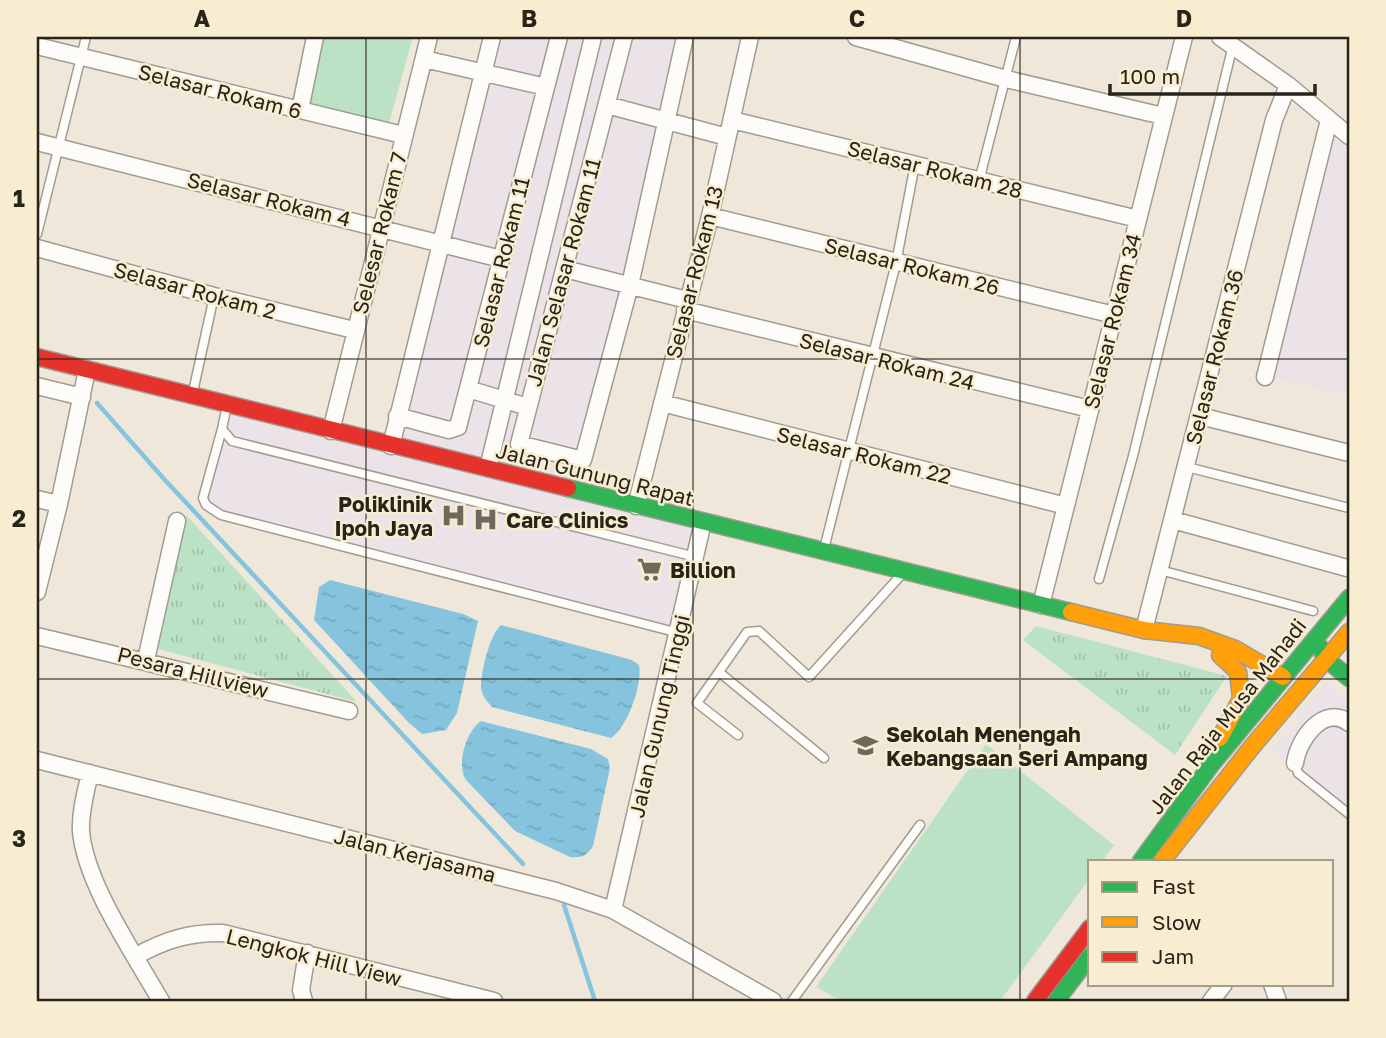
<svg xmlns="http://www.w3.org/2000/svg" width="1386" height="1038" font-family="'Golos Text',sans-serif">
	<defs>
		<pattern id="grass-tufts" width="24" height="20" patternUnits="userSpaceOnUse" patternTransform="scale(1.75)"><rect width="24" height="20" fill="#bbe2c5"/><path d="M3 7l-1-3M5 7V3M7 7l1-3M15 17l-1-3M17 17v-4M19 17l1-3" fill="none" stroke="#a1c2a9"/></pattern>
		<pattern id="water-ripples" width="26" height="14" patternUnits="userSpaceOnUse" patternTransform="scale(1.75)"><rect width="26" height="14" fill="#86c4de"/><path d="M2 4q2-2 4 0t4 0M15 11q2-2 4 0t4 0" fill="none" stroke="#74a8be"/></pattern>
	</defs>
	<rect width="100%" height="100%" fill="#efe8da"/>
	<path fill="#ebe3e8" d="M492,37H688L575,490L702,522L679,633L200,506L229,405L393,446Z
		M1329,119L1349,135V396L1265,375Z
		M1326,682L1349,701V814L1272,750Z"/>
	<path fill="url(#grass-tufts)" d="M186,515L357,702L158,649Z
		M1036,626L1227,676L1175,755L1023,640Z"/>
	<path fill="#bbe2c5" d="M325,37H413L389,123L308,102Z
		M986,744L1114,845L1102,861H1090V878L1000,1001H841L816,987Z"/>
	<path fill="url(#water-ripples)" d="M330,580L463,614L478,621L457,713L446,730L422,734L409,723L314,620L319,587Z
		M501,625L632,660L639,665C643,684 627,728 611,738L492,707C487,701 482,696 481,688C481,672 489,636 501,625Z
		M481,721L591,749L608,759L610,768L593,846C587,856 582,858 570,857L515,831L466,780C456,765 466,731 481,721Z"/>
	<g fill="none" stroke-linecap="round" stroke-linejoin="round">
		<path stroke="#86c4de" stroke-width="4.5" d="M97,403L164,479L523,864
			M564,905L595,1001"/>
		<defs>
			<path id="lane" d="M979,181L1016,37
				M37,234L86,37
				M193,392L214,296
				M227,405L222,429L232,441L696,557
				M222,429L203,498L206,505L221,515L679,633
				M1187,467L1349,508
				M824,549L896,263L915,164
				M1160,570L1313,611
				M1099,579L1133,456L1233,45
				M719,672L824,758
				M738,735L697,703L747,632L759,631L809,677L902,574
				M1295,763L1298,773L1349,814
				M792,1001L920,825"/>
			<path id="street" d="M624,37L519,444L583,460L630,285L685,37
				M856,37L1006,79L1163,116
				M1220,37L1288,85L1349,136
				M37,46L403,135
				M424,59L546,87
				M607,105L727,137
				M300,110L315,37
				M732,120L1138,219
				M37,142L501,259
				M710,216L1114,315
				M37,248L214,296L354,330
				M565,269L687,300
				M685,310L1090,409
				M1265,377L1329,120
				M37,386L82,397
				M468,389L528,407
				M662,403L1066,506
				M397,416L449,430L458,427L559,37
				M1200,416L1349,453
				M331,431L429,37
				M391,446L492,37
				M488,468L593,37
				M37,499L59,504
				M636,506L710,216L750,37
				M1173,520L1347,568
				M37,592L59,504L87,370
				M1041,605L1184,37
				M1144,630L1274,120L1288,85
				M37,636L349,711
				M146,660L177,521
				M37,760L556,891L613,910L773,1001
				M1295,763C1298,740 1324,703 1349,723
				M90,773C86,791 80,812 81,831C85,883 135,955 161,1001
				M613,910L703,522
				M136,956C165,940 190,932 223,933L494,1001
				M1272,984L1278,1001
				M304,1001L301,990L307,953
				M1211,1001L1224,984"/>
			<path id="fast" d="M568,488L1071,612
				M1320,647L1325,658L1349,678
				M1141,861L1211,765L1349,598
				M1056,1001L1090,956"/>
			<path id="slow" d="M1071,612L1144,630L1199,636L1235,649L1283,677
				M1220,655L1238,672L1241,699L1220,738
				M1162,861L1251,748L1349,632"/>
			<path id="jam" d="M37,357L568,488
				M1035,1001L1090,928"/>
		</defs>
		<use href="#lane" stroke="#a09c91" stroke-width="11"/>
		<use href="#street" stroke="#a09c91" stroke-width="19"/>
		<use href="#fast" stroke="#a09c91" stroke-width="19"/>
		<use href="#slow" stroke="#a09c91" stroke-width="19"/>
		<use href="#jam" stroke="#a09c91" stroke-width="19"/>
		<use href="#lane" stroke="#fdfcf9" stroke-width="8"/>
		<use href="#street" stroke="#fdfcf9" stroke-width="16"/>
		<use href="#fast" stroke="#30b455" stroke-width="16"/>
		<use href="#slow" stroke="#ff9f0a" stroke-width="16"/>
		<use href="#jam" stroke="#e5322d" stroke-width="16"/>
	</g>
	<path fill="none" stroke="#28241a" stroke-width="2" stroke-opacity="0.55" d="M366,37V1001M693,37V1001M1020,37V1001M37,359H1349M37,679H1349"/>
	<defs>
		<symbol id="hospital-bare" viewBox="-9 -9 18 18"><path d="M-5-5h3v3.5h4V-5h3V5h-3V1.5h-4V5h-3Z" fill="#6e695d" stroke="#f8ecd1" stroke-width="2.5" paint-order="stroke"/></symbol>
		<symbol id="supermarket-bare" viewBox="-9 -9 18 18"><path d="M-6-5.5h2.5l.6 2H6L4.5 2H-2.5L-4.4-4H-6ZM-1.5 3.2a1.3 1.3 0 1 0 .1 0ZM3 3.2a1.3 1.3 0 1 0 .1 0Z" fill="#6e695d" stroke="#f8ecd1" stroke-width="2.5" paint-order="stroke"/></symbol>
		<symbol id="school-bare" viewBox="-9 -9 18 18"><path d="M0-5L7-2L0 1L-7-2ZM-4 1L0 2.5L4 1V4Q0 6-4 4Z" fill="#6e695d" stroke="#f8ecd1" stroke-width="2.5" paint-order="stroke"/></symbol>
	</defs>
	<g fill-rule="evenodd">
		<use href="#hospital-bare" x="436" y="498" width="35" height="35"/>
		<use href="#hospital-bare" x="468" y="502" width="35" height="35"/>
		<use href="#supermarket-bare" x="632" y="552" width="35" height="35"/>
		<use href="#school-bare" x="848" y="728" width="35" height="35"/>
	</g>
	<g text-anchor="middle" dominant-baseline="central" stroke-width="5" stroke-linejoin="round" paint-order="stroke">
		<g font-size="21" fill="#28241a" stroke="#f8ecd1">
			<text transform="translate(220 91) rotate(14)">Selasar Rokam 6</text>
			<text transform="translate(935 169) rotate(14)">Selasar Rokam 28</text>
			<text transform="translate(269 199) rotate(14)">Selasar Rokam 4</text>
			<text transform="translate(379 233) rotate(-76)">Selesar Rokam 7</text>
			<text transform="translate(501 262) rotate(-76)">Selasar Rokam 11</text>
			<text transform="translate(912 266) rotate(14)">Selasar Rokam 26</text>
			<text transform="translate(563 272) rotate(-75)">Jalan Selasar Rokam 11</text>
			<text transform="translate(694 272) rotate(-76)">Selasar Rokam 13</text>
			<text transform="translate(195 290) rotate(15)">Selasar Rokam 2</text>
			<text transform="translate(1112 321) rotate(-76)">Selasar Rokam 34</text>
			<text transform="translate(1214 357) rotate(-76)">Selasar Rokam 36</text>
			<text transform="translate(887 361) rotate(14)">Selasar Rokam 24</text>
			<text transform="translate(864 455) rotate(14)">Selasar Rokam 22</text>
			<text transform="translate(595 474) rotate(14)">Jalan Gunung Rapat</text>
			<text transform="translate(193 672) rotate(14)">Pesara Hillview</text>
			<text transform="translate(659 716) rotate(-77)">Jalan Gunung Tinggi</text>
			<text transform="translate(1227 716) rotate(-52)">Jalan Raja Musa Mahadi</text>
			<text transform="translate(415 855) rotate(14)">Jalan Kerjasama</text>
			<text transform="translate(314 957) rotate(14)">Lengkok Hill View</text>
		</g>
		<g font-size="21" font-weight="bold" fill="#28241a" stroke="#f8ecd1" text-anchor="start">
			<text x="433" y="504" text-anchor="end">Poliklinik<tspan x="433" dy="24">Ipoh Jaya</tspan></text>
			<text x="506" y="520">Care Clinics</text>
			<text x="670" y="570">Billion</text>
			<text x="886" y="734">Sekolah Menengah<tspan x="886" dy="24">Kebangsaan Seri Ampang</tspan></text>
		</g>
	</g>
	<rect width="1386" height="1038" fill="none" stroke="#f8ecd1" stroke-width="77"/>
	<rect x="1088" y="860" width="245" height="126" fill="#f8ecd1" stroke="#a59c88" stroke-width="2"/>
	<rect x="1102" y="882" width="35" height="10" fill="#30b455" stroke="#a59c88" stroke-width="2"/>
	<text x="1152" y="894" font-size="21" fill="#28241a">Fast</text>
	<rect x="1102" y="917" width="35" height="10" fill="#ff9f0a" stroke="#a59c88" stroke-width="2"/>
	<text x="1152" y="930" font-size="21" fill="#28241a">Slow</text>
	<rect x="1102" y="952" width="35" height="10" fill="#e5322d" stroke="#a59c88" stroke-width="2"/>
	<text x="1152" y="964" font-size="21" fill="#28241a">Jam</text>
	<path d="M1110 84v10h205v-10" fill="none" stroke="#28241a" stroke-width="3.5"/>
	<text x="1120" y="84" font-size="21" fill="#28241a" stroke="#f8ecd1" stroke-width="5" paint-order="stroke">100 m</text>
	<rect x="38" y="38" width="1310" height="962" fill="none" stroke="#28241a" stroke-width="2.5"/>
	<g font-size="23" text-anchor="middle" font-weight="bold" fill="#28241a">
		<text x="202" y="27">A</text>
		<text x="529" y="27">B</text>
		<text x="857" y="27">C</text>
		<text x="1184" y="27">D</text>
		<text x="19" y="207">1</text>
		<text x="19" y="527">2</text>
		<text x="19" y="847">3</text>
	</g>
</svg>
